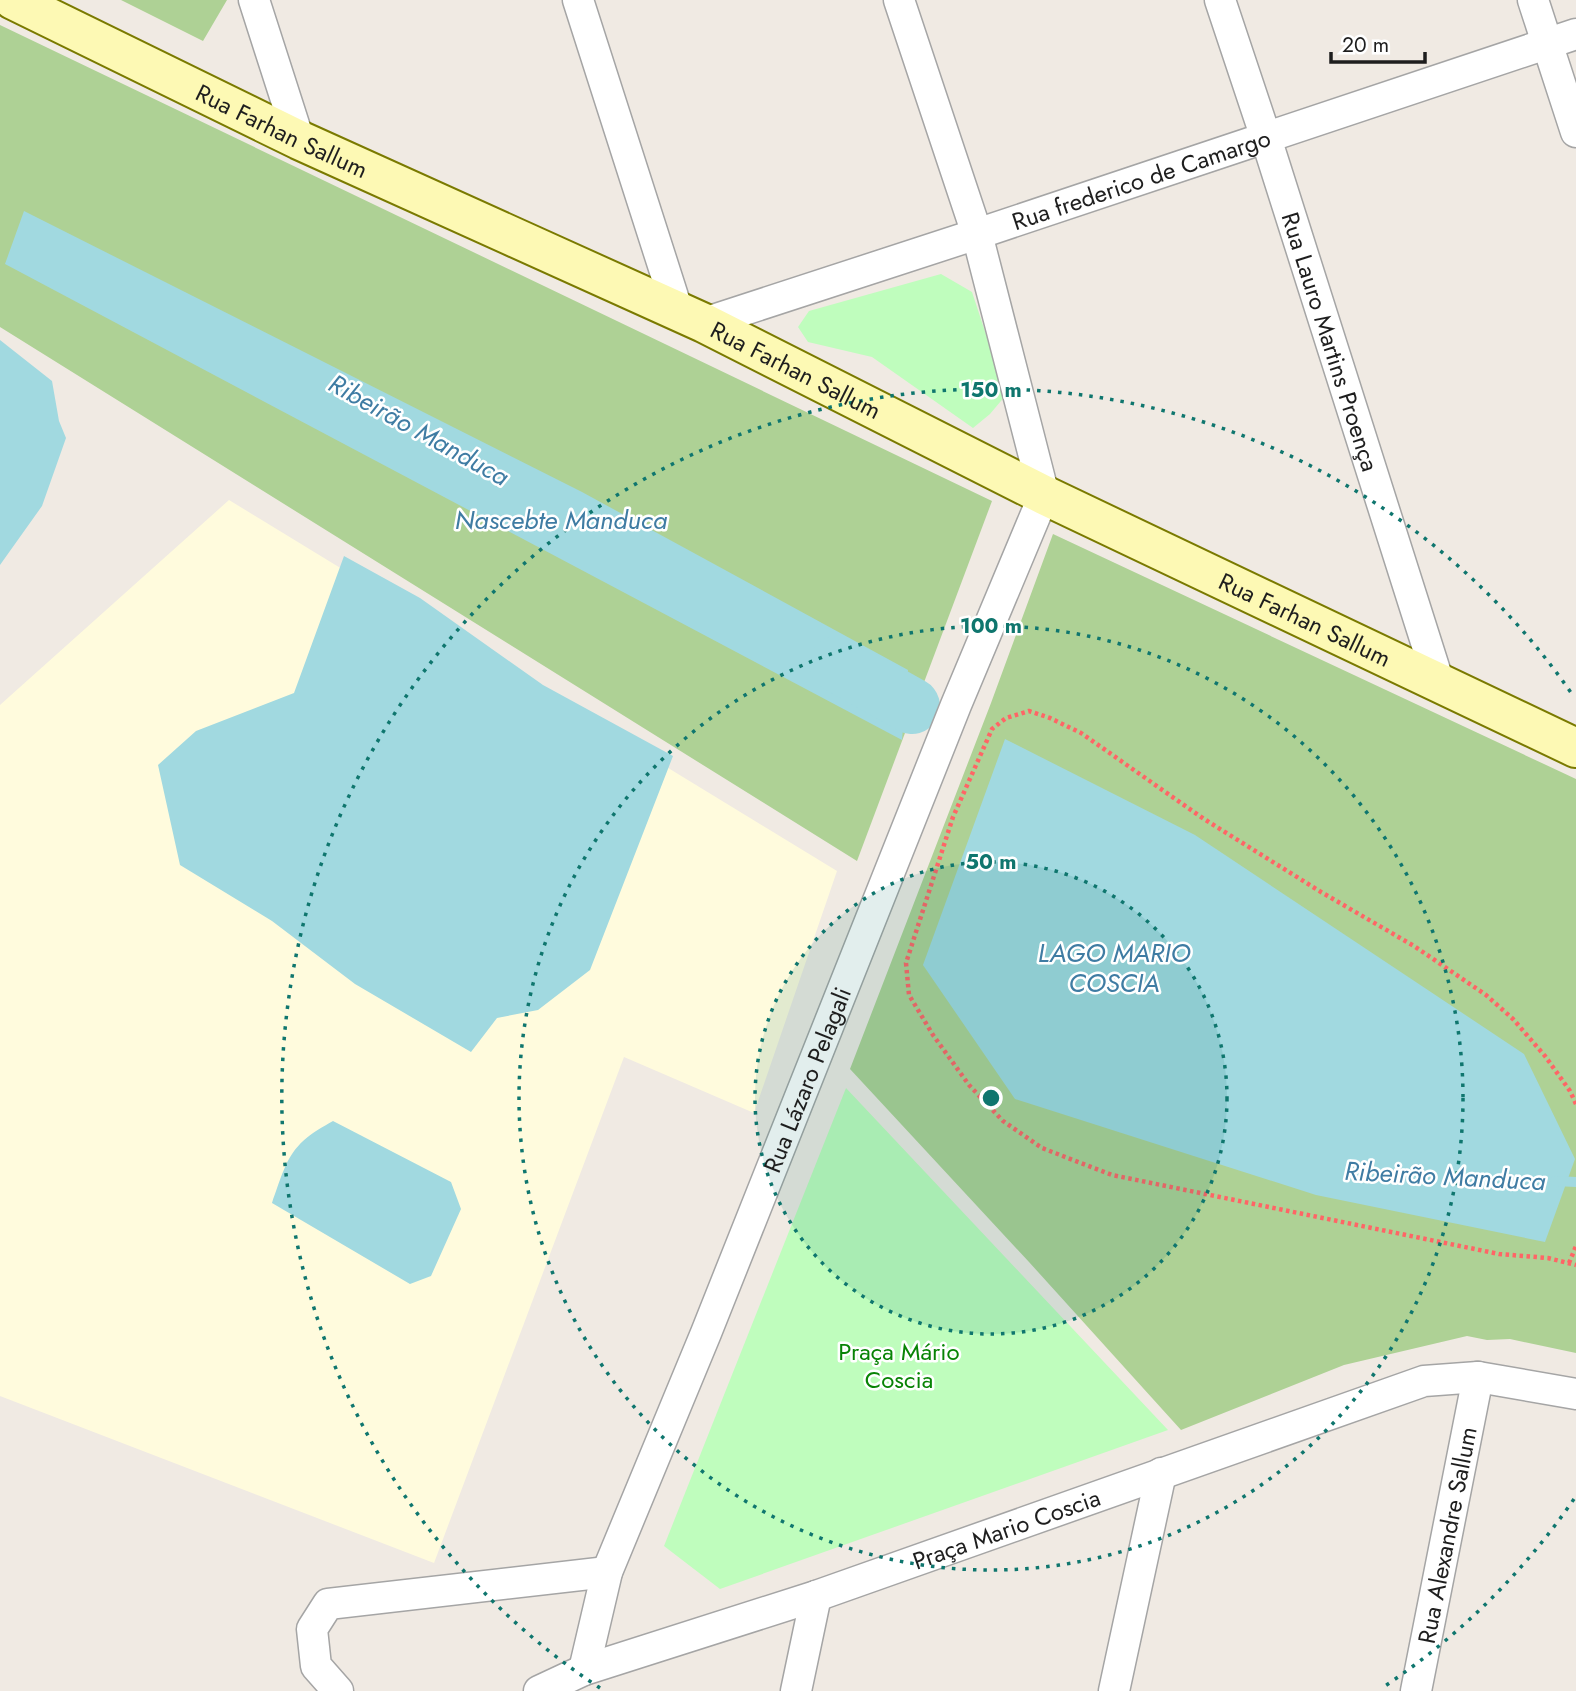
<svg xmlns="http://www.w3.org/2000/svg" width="1576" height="1691" font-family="Jost,sans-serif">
	<rect width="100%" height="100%" fill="#f0eae3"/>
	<path fill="#fffbdd" d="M229,500L837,871L754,1113L624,1057L434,1563L0,1396V705Z"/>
	<path fill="#aed195" d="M121,0H227L203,41Z
		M0,25L992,501L857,861L0,327Z
		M1053,534L1576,779V1353L1510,1339L1487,1340L1467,1336L1344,1365L1181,1430L1029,1262L850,1069L991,703Z"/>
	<path fill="#bffdbd" d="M941,274L972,292L1006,395L990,414L973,428L872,357L808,342L798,327L809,311Z
		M846,1088L1168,1430L720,1589L664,1546Z"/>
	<path fill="#a1d9e0" d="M24,211L582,492L908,670L902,740L5,264Z
		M0,340L52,381L59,421L66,438L42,506L0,565Z
		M344,556L420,598L543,685L673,756L590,970L538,1010L497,1018L471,1052L355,984L272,921L180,865L158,765L196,731L294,693Z
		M1005,739L1195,835L1524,1054L1575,1159L1545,1242L1316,1195L1015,1099L923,965Z
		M333,1121L451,1182L461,1209L431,1276L410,1284L272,1203C288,1158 289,1145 333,1121Z"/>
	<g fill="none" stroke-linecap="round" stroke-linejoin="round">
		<path stroke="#a1d9e0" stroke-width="10" d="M1555,1181L1576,1182"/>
		<path stroke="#a1d9e0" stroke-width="56" d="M837,664L912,706"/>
		<defs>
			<g id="street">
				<path d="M254,0L299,140"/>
				<path d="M578,0L678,312"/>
				<path id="s1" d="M1220,0L1266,138L1439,683"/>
				<path d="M1533,0L1576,132"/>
				<path id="s2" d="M704,323L977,234L1576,34"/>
				<path id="s3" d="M584,1670L607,1572L706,1333L956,705L1044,495L977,234L899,0"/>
				<path d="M338,1691L316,1666L312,1629L328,1604L607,1572"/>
				<path id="s4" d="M539,1691L584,1670L816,1596L1424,1381L1478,1377L1576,1394"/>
				<path d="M796,1691L816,1596"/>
				<path d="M1114,1691L1161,1473"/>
				<path id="s5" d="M1416,1691L1478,1377"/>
			</g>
			<g id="secondary">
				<path id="s6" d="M13,0L299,140L704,323L1044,495L1576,748"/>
			</g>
		</defs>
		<use href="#street" stroke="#a5a5a5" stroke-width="33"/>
		<use href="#secondary" stroke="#7a7a00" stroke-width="42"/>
		<path stroke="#ff6566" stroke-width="4.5" stroke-dasharray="3.5 3.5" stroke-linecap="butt" d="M1576,1104L1570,1091L1545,1056L1513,1019L1486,995L1414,946L1321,892L1204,819L1081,733L1050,718L1029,711L1006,718L992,729L953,817L906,963L909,995L933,1035L969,1085L1003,1121L1042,1148L1112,1175L1499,1254L1548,1258L1576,1265
			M1569,1263L1576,1246"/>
		<use href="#street" stroke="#fff" stroke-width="30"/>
		<use href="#secondary" stroke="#fdf9b4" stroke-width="38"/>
	</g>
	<circle cx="991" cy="1098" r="236" fill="#0f766e" fill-opacity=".12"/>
	<g fill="none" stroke="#0f766e" stroke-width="3.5" stroke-dasharray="3.5 7">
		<circle cx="991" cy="1098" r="236"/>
		<circle cx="991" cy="1098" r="472"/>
		<path d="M1574 1499A708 708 0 0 1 1382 1688M600 1688A708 708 0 1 1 1574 697"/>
	</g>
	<g text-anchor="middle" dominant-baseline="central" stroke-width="5" stroke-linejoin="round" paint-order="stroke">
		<g font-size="24" fill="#1e1e1e" stroke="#fff">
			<text stroke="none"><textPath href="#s6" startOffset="299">Rua Farhan Sallum</textPath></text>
			<text stroke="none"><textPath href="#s2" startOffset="460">Rua frederico de Camargo</textPath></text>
			<text stroke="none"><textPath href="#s1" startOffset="359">Rua Lauro Martins Proença</textPath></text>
			<text stroke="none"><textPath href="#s6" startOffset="866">Rua Farhan Sallum</textPath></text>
			<text stroke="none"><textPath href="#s6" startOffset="1433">Rua Farhan Sallum</textPath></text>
			<text stroke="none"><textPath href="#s3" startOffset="632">Rua Lázaro Pelagali</textPath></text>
			<text stroke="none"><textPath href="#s4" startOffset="495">Praça Mario Coscia</textPath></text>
			<text stroke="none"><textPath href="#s5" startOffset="159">Rua Alexandre Sallum</textPath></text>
		</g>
		<g font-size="24" fill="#088305" stroke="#fff">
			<text x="899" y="1351">Praça Mário<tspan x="899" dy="28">Coscia</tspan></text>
		</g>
		<g font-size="26" font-style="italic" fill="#3f7ca3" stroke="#fff">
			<text transform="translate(419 430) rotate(29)">Ribeirão Manduca</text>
			<text x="561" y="520">Nascebte Manduca</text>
			<text x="1114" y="953">LAGO MARIO<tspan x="1114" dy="30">COSCIA</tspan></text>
			<text transform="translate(1445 1176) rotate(3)">Ribeirão Manduca</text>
		</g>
	</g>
	<circle cx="991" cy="1098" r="10" fill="#0f766e" stroke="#fff" stroke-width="3.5"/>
	<g font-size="21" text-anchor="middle" font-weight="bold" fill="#0f766e" stroke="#fff" stroke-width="5" stroke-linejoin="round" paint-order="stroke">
		<text x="991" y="397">150 m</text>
		<text x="991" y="633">100 m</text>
		<text x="991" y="869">50 m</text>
	</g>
	<path d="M1331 52v10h94v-10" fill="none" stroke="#1e1e1e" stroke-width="3.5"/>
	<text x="1342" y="52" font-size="21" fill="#1e1e1e" stroke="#ffffff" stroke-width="5" paint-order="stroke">20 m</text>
</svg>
